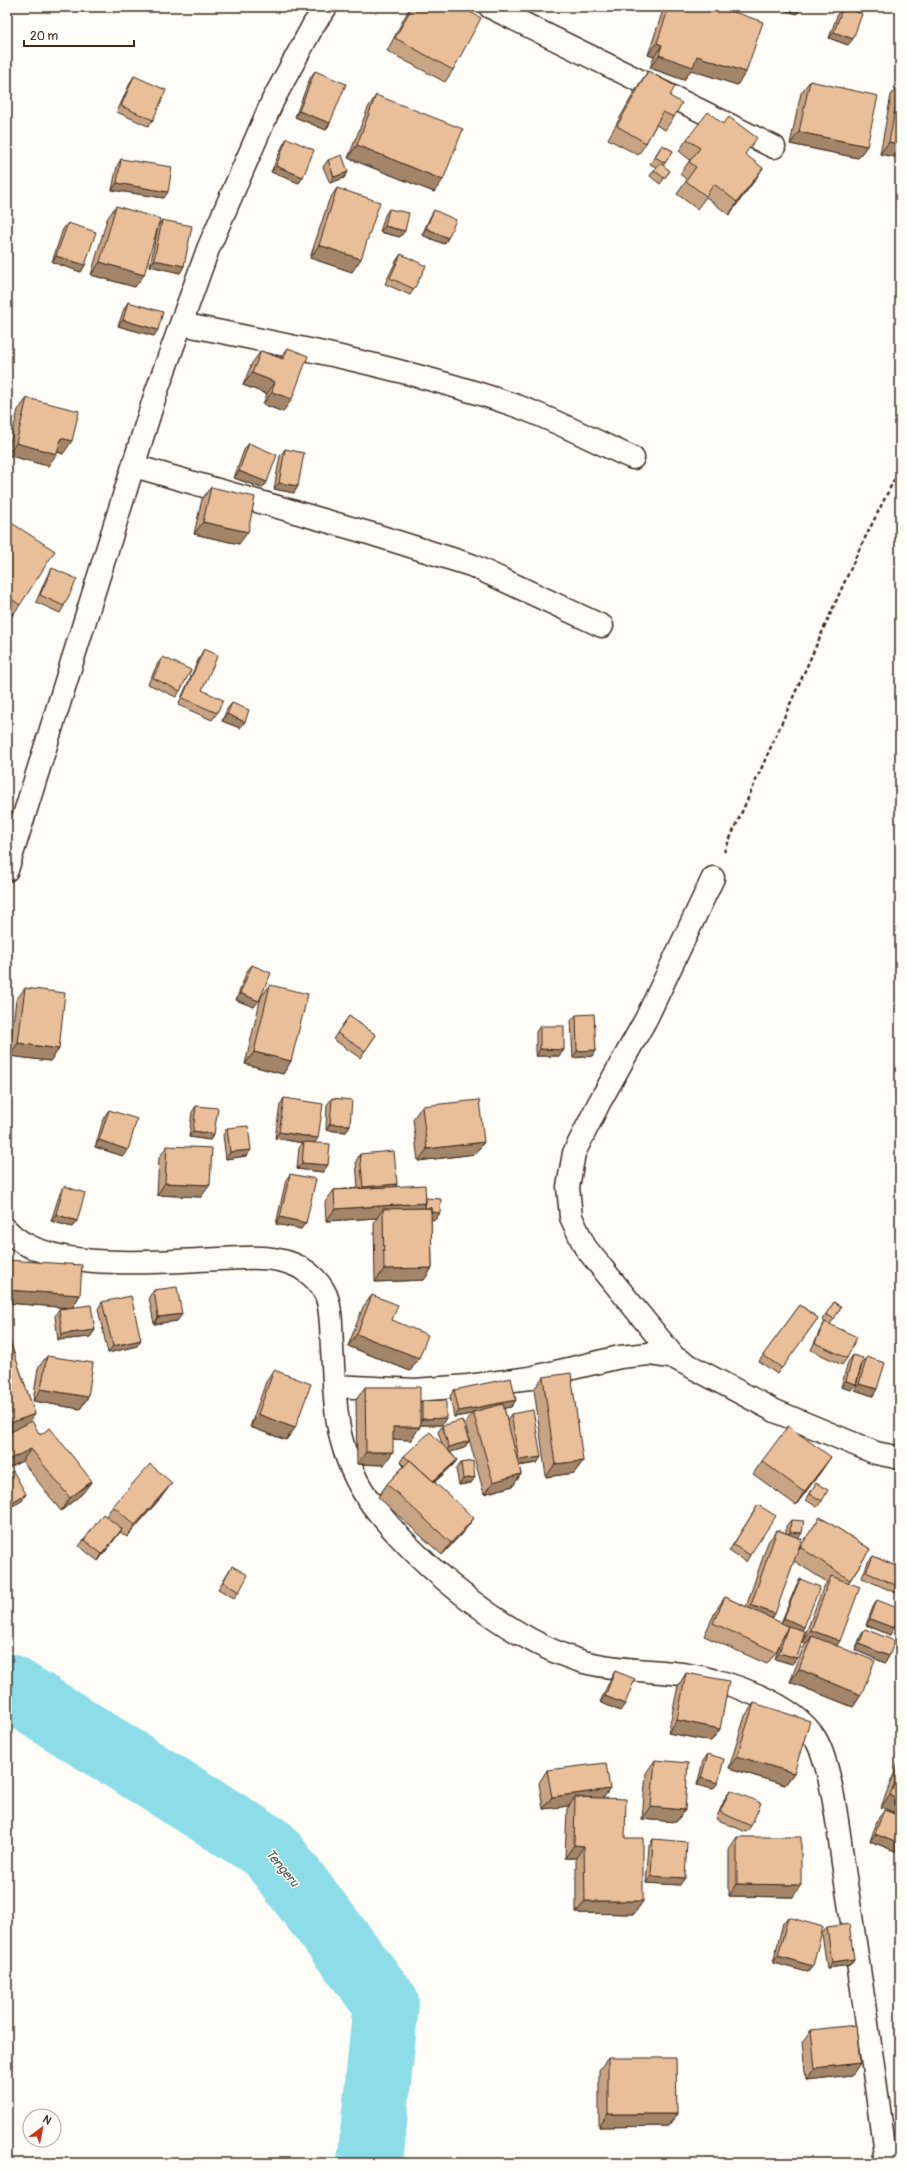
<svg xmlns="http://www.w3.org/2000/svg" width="907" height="2170" font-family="Pangolin,sans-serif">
	<rect width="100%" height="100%" fill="#fdfcf7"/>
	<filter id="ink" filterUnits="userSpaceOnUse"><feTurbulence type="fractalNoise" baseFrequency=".025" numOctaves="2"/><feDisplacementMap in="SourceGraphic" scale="8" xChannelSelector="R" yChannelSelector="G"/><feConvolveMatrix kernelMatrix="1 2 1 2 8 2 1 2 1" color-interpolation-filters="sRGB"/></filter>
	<g filter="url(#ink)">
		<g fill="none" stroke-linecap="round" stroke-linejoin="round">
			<path stroke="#8ddde9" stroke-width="66" d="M7,1686L269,1849L386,2003L370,2163"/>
			<defs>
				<path id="street" d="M490,7L774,147
					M181,324C293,346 406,368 514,405C554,419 594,441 633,458
					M134,466L372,534L471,565L602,626
					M7,870L156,393L208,249L273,100L314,24L326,7
					M7,1230C46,1274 164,1261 219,1259C246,1258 276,1254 301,1268C311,1274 321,1284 326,1295C332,1311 331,1331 332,1348C334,1377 334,1409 341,1438C348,1465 360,1491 378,1512C424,1569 512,1642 584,1662C618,1671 654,1670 689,1675C728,1681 793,1703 815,1738C832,1765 839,1837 844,1870C859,1968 874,2065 886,2163
					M675,1358L585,1247L571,1217L568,1187L574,1153L599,1103L646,1019L713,878
					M334,1386L415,1390L468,1386L530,1378L620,1357L649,1354L675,1358L775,1411L876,1453L900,1458"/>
			</defs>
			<use href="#street" stroke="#3b2a1e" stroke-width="25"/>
			<path stroke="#3b2a1e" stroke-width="2.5" stroke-dasharray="4 3" stroke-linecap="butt" d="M724,852L858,552L900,468"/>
			<use href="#street" stroke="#fdfcf7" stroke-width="22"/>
		</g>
		<path fill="#c8a484" stroke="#3b2a1e" d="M410,7H461L453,70L445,82L387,51Z
			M664,7H720L746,72L737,85L691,70L684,80L650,68L654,57L648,55Z
			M843,7L848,45L829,38L838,13Z
			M315,71L330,123L326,130L295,117L310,78Z
			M648,71L670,96L674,117L665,130L656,125L646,143L638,155L608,139L639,84Z
			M134,76L153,120L148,126L117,112L130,83Z
			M810,81L867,146L858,158L790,144L801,93Z
			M900,83V158L880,154L891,95Z
			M376,95L434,192L348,158L368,108Z
			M287,138L303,177L299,183L271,172L283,145Z
			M687,139L745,154L755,180L729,215L706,197L697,209L677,194L687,180L680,174L690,160L679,151Z
			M662,145L673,151L663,166L670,171L660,184L650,176L656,167L650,164Z
			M121,159L164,198L112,190L117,166Z
			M328,160L348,172L344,178L330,183L323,167Z
			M337,188L352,272L310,258L329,200Z
			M116,206L135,287L91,275L107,219Z
			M389,209L400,237L380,232L385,215Z
			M434,210L448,238L444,244L422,235L430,217Z
			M162,220L184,266L180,273L150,266L158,226Z
			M68,223L85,265L81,272L52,262L63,229Z
			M401,254L414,289L410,295L385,284L396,261Z
			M128,302L154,336L118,326L124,309Z
			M288,348L283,412L263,404L267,394L243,385L252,363L261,351L281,358Z
			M27,398L63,454L57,452L48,466L7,455L18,410Z
			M249,443L267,482L262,488L234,478L244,450Z
			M285,449L298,486L294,493L274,489L280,456Z
			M211,487L239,544L194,534L202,499Z
			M7,520L20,605L11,617L7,614Z
			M52,568L64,606L60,613L36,602L48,574Z
			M204,649L202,690L217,713L212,720L178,705L200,656Z
			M163,657L180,691L176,697L148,684L158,663Z
			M232,703L240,728L222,721L227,709Z
			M252,965L254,1007L236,1000L247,971Z
			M270,985L291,1061L283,1074L245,1064L261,997Z
			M25,988L59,1049L50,1061L9,1056L16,1000Z
			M576,1015L596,1050L592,1056L573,1058L571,1021Z
			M349,1016L376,1035L360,1058L333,1039Z
			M540,1026L564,1050L559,1056H536V1032Z
			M284,1098L314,1143L323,1172L297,1169L299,1148L303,1143L275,1138L280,1105Z
			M332,1098L350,1125L346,1132L326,1130L327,1105Z
			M196,1106L214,1134L210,1140L189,1137L192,1112Z
			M422,1106L484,1142L475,1154L418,1161L413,1119Z
			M109,1110L123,1156L95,1147L104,1117Z
			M227,1128L246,1156L226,1159L223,1135Z
			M167,1146L201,1197L157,1195L159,1158Z
			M360,1154L397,1184L396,1186L426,1198L440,1213L435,1220L431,1219L432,1268L424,1280L375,1282L374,1222L377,1218L326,1221L325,1202L334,1190L358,1188L356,1161Z
			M290,1174L301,1229L276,1224L286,1180Z
			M64,1186L77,1221L72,1227L51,1221L60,1193Z
			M7,1260L80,1295L72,1308L95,1330L90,1337L58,1340L55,1316L59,1309L71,1308L7,1303Z
			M154,1290L182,1314L177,1321L154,1324L149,1297Z
			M372,1295L392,1320L419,1358L410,1371L348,1346L363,1307Z
			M102,1302L137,1346L108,1353L98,1309Z
			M834,1302V1319L830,1324L847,1358L842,1365L811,1350L821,1328L825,1322L822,1320Z
			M800,1305L818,1318L777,1374L759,1361Z
			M7,1333L35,1414L29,1423L40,1435L83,1493L61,1511L22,1461L7,1469V1434L11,1432L7,1433Z
			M853,1355L851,1390L841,1387L848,1362Z
			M47,1356L88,1397L80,1409L33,1401L38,1368Z
			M867,1357L873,1396L855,1390L862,1364Z
			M274,1370L295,1428L286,1440L250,1427L266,1382Z
			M543,1377L583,1461L574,1473L546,1477L534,1389Z
			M365,1387L420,1403L422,1401L442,1425H420L411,1440L393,1439L384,1465L357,1464L356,1400Z
			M454,1390L516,1400L511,1407L504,1408L507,1420L511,1414L541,1457L537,1463L519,1466L521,1474L513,1486L484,1494L465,1424L472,1414L454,1417L450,1396Z
			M442,1426L469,1441L464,1448L450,1452L457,1460L452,1466L435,1482L465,1530L442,1555L378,1497L387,1484L404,1466L400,1462L404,1456L442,1444L438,1432Z
			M762,1461L822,1470L796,1505L753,1474Z
			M461,1463L475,1477L471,1483L459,1485L456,1469Z
			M816,1483L822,1501L817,1507L806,1500Z
			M163,1495L127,1537L120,1532L98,1561L79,1546L84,1540L106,1516L113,1506Z
			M758,1505L750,1555L746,1562L729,1551Z
			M820,1517L870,1549L849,1582L837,1646L861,1695L853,1707L790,1682L803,1648L806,1644L802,1643L823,1588L827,1582L794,1561L772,1619L781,1623L796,1586L800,1579L804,1627L801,1630L797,1658L792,1664L775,1659L779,1645L776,1652L767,1664L704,1636L716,1610L725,1597L746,1607L768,1542L777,1530L786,1533V1526L791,1520L799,1538L798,1550Z
			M873,1556L900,1568V1588L896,1593L862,1578L868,1562Z
			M232,1566L239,1592L234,1598L218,1589Z
			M877,1600L890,1635L866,1625L873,1607Z
			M865,1629L889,1656L885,1663L855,1650L861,1635Z
			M615,1671L620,1711L600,1702L611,1678Z
			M686,1673L720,1729L711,1741L668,1733L678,1686Z
			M754,1703L794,1773L785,1785L729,1768L745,1716Z
			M708,1754L713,1789L697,1785L703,1761Z
			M900,1758V1815L881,1807Z
			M655,1760L685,1810L676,1822L642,1819L646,1773Z
			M547,1770L603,1798L625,1838L643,1901L634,1914L576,1913V1858H565L567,1809L569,1806L543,1809L539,1783Z
			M730,1790L751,1826L746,1832L716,1819L726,1796Z
			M884,1810L900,1816V1853L870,1841L879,1816Z
			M737,1837L793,1897L729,1896V1849Z
			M653,1839L680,1885L646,1883L649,1846Z
			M788,1917L808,1972L773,1963L783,1923Z
			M827,1927L854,1959L850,1965L827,1968L822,1934Z
			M811,2030L860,2063L852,2075L806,2080L802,2042Z
			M608,2058L677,2114L668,2126L599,2127V2070Z"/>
		<path fill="#a3866b" stroke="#3b2a1e" d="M772,7H802L797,14Z
			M834,32L853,39L848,45L829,38Z
			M657,43L662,45L654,57L648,55Z
			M659,55L697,56L746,72L737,85L691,70L684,80L650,68Z
			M299,111L330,123L326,130L295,117Z
			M799,132L867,146L858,158L790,144Z
			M889,142L900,144V158L880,154Z
			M357,145L443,180L434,192L348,158Z
			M276,166L303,177L299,183L271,172Z
			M763,168L755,180L729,215L737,202Z
			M348,172L344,178L330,183L334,177Z
			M117,183L168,192L164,198L112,190Z
			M385,226L405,231L400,237L380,232Z
			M426,228L448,238L444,244L422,235Z
			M319,245L361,259L352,272L310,258Z
			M56,256L85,265L81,272L52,262Z
			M154,260L184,266L180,273L150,266Z
			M100,262L144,275L135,287L91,275Z
			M123,320L158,330L154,336L118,326Z
			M252,373L275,382L267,394L243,385Z
			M272,392L292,399L283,412L263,404Z
			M61,438L72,441L63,454L52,450Z
			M16,443L57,454L48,466L7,455Z
			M239,471L267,482L262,488L234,478Z
			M279,483L298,486L294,493L274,489Z
			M203,522L248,532L239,544L194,534Z
			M227,714L245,722L240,728L222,721Z
			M240,993L259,1001L254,1007L236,1000Z
			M18,1043L59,1049L50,1061L9,1056Z
			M540,1049L564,1050L559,1056H536Z
			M596,1050L592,1056L573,1058L577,1051Z
			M254,1052L291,1061L283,1074L245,1064Z
			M330,1124L350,1125L346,1132L326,1130Z
			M193,1131L214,1134L210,1140L189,1137Z
			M279,1132L318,1138L313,1145L304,1142L303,1143L275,1138Z
			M99,1140L128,1150L123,1156L95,1147Z
			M484,1142L475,1154L418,1161L427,1149Z
			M251,1150L246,1156L226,1159L230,1152Z
			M302,1163L328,1165L323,1172L297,1169Z
			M165,1183L210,1185L201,1197L157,1195Z
			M397,1184L393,1191L358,1194L363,1187Z
			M426,1203L417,1216L383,1209L377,1218L326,1221L335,1209Z
			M425,1211L440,1213L435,1220L421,1218Z
			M56,1214L77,1221L72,1227L51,1221Z
			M280,1217L306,1223L301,1229L276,1224Z
			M432,1268L424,1280L375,1282L384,1269Z
			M7,1290L80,1295L72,1308L7,1303Z
			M182,1314L177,1321L154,1324L158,1317Z
			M95,1330L90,1337L58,1340L62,1334Z
			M357,1334L419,1358L410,1371L348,1346Z
			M141,1340L137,1346L108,1353L113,1346Z
			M846,1381L856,1384L851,1390L841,1387Z
			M859,1384L877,1389L873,1396L855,1390Z
			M41,1389L88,1397L80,1409L33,1401Z
			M516,1400L511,1407L474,1414L473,1412L472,1414L454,1417L459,1411Z
			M35,1414L26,1427L7,1433V1427L10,1423Z
			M258,1414L295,1428L286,1440L250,1427Z
			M446,1418L442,1425H418L422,1419Z
			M393,1427H420L411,1440L384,1439Z
			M469,1441L464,1448L445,1454L449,1447Z
			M31,1449L22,1461L7,1469V1462L8,1460Z
			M366,1452H393L384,1465L357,1464Z
			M541,1457L537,1463L514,1466L519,1460Z
			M831,1457L822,1470L796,1505L804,1492Z
			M457,1460L452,1466L426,1490L431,1484Z
			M583,1461L574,1473L546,1477L555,1464Z
			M521,1474L513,1486L484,1494L493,1482Z
			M475,1477L471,1483L459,1485L463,1479Z
			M92,1481L83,1493L61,1511L70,1498Z
			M172,1483L163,1495L127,1537L135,1525Z
			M26,1494L22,1501L7,1509V1505Z
			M474,1518L465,1530L442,1555L451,1543Z
			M122,1529L118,1535L98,1561L102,1554Z
			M790,1532L802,1533L798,1539L785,1538Z
			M751,1605L775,1614L767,1626L742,1617Z
			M784,1618L804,1627L800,1633L780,1625Z
			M870,1619L894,1628L890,1635L866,1625Z
			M811,1630L840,1641L831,1654L812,1636L806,1644L802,1643Z
			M859,1644L889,1656L885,1663L855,1650Z
			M779,1653L797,1658L792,1664L775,1659Z
			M799,1669L861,1695L853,1707L790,1682Z
			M605,1696L625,1704L620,1711L600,1702Z
			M677,1720L720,1729L711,1741L668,1733Z
			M737,1756L794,1773L785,1785L729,1768Z
			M701,1778L718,1783L713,1789L697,1785Z
			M610,1789L601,1801L575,1797L569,1806L543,1809L552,1797Z
			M890,1795L900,1799V1815L881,1807Z
			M651,1807L685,1810L676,1822L642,1819Z
			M875,1834L900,1844V1853L870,1841Z
			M574,1845L584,1846L576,1858H565Z
			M651,1876L685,1878L680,1885L646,1883Z
			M737,1884L801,1885L793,1897L729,1896Z
			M585,1901H643L634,1914L576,1913Z
			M778,1956L813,1966L808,1972L773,1963Z
			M854,1959L850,1965L827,1968L832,1962Z
			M860,2063L852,2075L806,2080L815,2068Z
			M608,2114H677L668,2126L599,2127Z"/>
		<path fill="#e9bf99" stroke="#3b2a1e" d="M412,7H461L481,18L453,70L395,38Z
			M669,7H720L763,22L746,72L697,56L693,67L659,55L662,45L657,43Z
			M843,7L862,14L853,39L834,32Z
			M315,71L346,84L330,123L299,111Z
			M648,71L675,86L670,96L682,103L674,117L663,112L646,143L617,126Z
			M134,76L166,90L153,120L121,106Z
			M810,81L878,96L867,146L799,132Z
			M900,83V144L889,142Z
			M376,95L463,129L443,180L357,145Z
			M708,112L723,124L729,117L757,138L745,154L763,168L737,202L714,184L706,196L686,181L696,167L689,162L700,148L687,139Z
			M287,138L314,150L303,177L276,166Z
			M662,145L673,151L665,163L655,157Z
			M342,155L348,172L334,177L328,160Z
			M121,159L172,167L168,192L117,183Z
			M660,163L670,171L664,178L654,170Z
			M337,188L380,202L361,259L319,245Z
			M116,206L160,219L144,275L100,262Z
			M389,209L409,213L405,231L385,226Z
			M434,210L456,220L448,238L426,228Z
			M162,220L192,226L184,266L154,260Z
			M68,223L96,232L85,265L56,256Z
			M401,254L426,266L414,289L390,278Z
			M128,302L163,312L158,330L123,320Z
			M288,348L308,356L292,399L272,392L275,382L252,373L261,351L283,359Z
			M27,398L79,411L72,441L61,438L57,454L16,443Z
			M249,443L277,455L267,482L239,471Z
			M285,449L304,453L298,486L279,483Z
			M211,487L255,497L248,532L203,522Z
			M7,520L55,551L20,605L7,596Z
			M52,568L77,579L64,606L40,595Z
			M204,649L218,655L202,690L223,700L217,713L182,698Z
			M163,657L191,670L180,691L153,678Z
			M232,703L249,710L245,722L227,714Z
			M252,965L271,973L259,1001L240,993Z
			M270,985L308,994L291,1061L254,1052Z
			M25,988L65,993L59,1049L18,1043Z
			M594,1014L596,1050L577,1051L576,1015Z
			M349,1016L376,1035L365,1051L337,1033Z
			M540,1026H564V1050L540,1049Z
			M284,1098L323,1104L318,1138L279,1132Z
			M332,1098L352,1100L350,1125L330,1124Z
			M479,1100L484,1142L427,1149L422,1106Z
			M196,1106L218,1108L214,1134L193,1131Z
			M109,1110L137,1119L128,1150L99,1140Z
			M248,1126L251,1150L230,1152L227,1128Z
			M304,1142L330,1144L328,1165L302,1163Z
			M167,1146L212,1148L210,1185L165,1183Z
			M394,1151L397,1184L363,1187L360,1154Z
			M290,1174L316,1179L306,1223L280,1217Z
			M425,1185L426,1203L335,1209L334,1190Z
			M64,1186L85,1193L77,1221L56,1214Z
			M426,1198L441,1199L440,1213L431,1212V1208H425Z
			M431,1208L432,1268L384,1269L383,1209Z
			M7,1260L82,1265L80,1295L7,1290Z
			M177,1287L182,1314L158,1317L154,1290Z
			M372,1295L398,1305L392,1320L428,1335L419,1358L357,1334Z
			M131,1296L141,1340L113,1346L102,1302Z
			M834,1302L841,1307L834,1319L826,1314Z
			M91,1305L95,1330L62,1334L59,1309Z
			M800,1305L818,1318L782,1368L763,1355Z
			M825,1322L857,1337L847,1358L815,1343Z
			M7,1333L35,1414L10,1423L7,1414Z
			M853,1355L863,1358L856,1384L846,1381Z
			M47,1356L93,1363L88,1397L41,1389Z
			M867,1357L885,1363L877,1389L859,1384Z
			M274,1370L311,1384L295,1428L258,1414Z
			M571,1373L583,1461L555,1464L543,1377Z
			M511,1378L516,1400L459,1411L454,1390Z
			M365,1387H420V1427H393V1452H366Z
			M446,1400V1418L422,1419V1401Z
			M503,1404L521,1474L493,1482L473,1412Z
			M533,1410L541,1457L519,1460L511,1414Z
			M462,1420L469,1441L449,1447L442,1426Z
			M32,1421L40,1435L50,1428L92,1481L70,1498L31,1449L8,1460L7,1458V1434Z
			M788,1426L831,1457L804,1492L762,1461Z
			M430,1432L457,1460L433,1481L410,1460H409L404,1456Z
			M410,1460L474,1518L451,1543L387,1484Z
			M473,1461L475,1477L463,1479L461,1463Z
			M150,1464L172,1483L135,1525L113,1506Z
			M13,1471L26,1494L7,1505V1475Z
			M816,1483L828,1490L822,1501L810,1494Z
			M758,1505L776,1516L750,1555L733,1545Z
			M103,1514L122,1529L102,1554L84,1540Z
			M820,1517L870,1549L850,1580L800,1547Z
			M791,1520L804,1521L802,1533L790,1532Z
			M777,1530L802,1539L775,1614L751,1605Z
			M873,1556L900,1568V1587L866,1572Z
			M232,1566L248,1575L239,1592L223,1582Z
			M831,1576L860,1587L840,1641L811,1630Z
			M800,1579L820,1587L804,1627L784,1618Z
			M725,1597L788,1626L776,1652L713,1623Z
			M877,1600L900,1609V1614L894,1628L870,1619Z
			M788,1626L805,1631L797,1658L779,1653Z
			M865,1629L895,1641L889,1656L859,1644Z
			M812,1636L875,1661L861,1695L799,1669Z
			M615,1671L635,1679L625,1704L605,1696Z
			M686,1673L729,1681L720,1729L677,1720Z
			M754,1703L810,1721L794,1773L737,1756Z
			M708,1754L724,1759L718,1783L701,1778Z
			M655,1760L688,1763L685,1810L651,1807Z
			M606,1763L610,1789L552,1797L547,1770Z
			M900,1769V1799L890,1795Z
			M730,1790L761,1803L751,1826L720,1812Z
			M575,1797L626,1799L625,1838H643V1901H585L584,1846L574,1845Z
			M884,1810L900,1816V1844L875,1834Z
			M737,1837H801V1885L737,1884Z
			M653,1839L687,1842L685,1878L651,1876Z
			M788,1917L823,1927L813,1966L778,1956Z
			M849,1924L854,1959L832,1962L827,1927Z
			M856,2025L860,2063L815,2068L811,2030Z
			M608,2058H676L677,2114H608Z"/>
	</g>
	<g text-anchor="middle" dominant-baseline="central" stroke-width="3" stroke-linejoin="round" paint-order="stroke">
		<g font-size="13" font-style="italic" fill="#505751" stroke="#fdfcf7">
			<text transform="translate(282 1868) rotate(51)">Tengeru</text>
		</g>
	</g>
	<rect width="907" height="2170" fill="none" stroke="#fdfcf7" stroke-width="24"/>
	<rect x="12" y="12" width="883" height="2146" fill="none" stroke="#3b2a1e" stroke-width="1.5" filter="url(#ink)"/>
	<g transform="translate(42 2128) rotate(32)"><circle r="19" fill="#fdfcf7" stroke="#afa8a0"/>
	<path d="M0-3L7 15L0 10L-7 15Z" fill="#c8321e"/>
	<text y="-6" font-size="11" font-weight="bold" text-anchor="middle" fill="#3b2a1e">N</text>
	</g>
	<path d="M24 40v6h110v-6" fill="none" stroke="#3b2a1e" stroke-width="2"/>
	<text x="30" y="40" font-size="12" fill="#3b2a1e" stroke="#fdfcf7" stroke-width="3" paint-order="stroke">20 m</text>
</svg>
